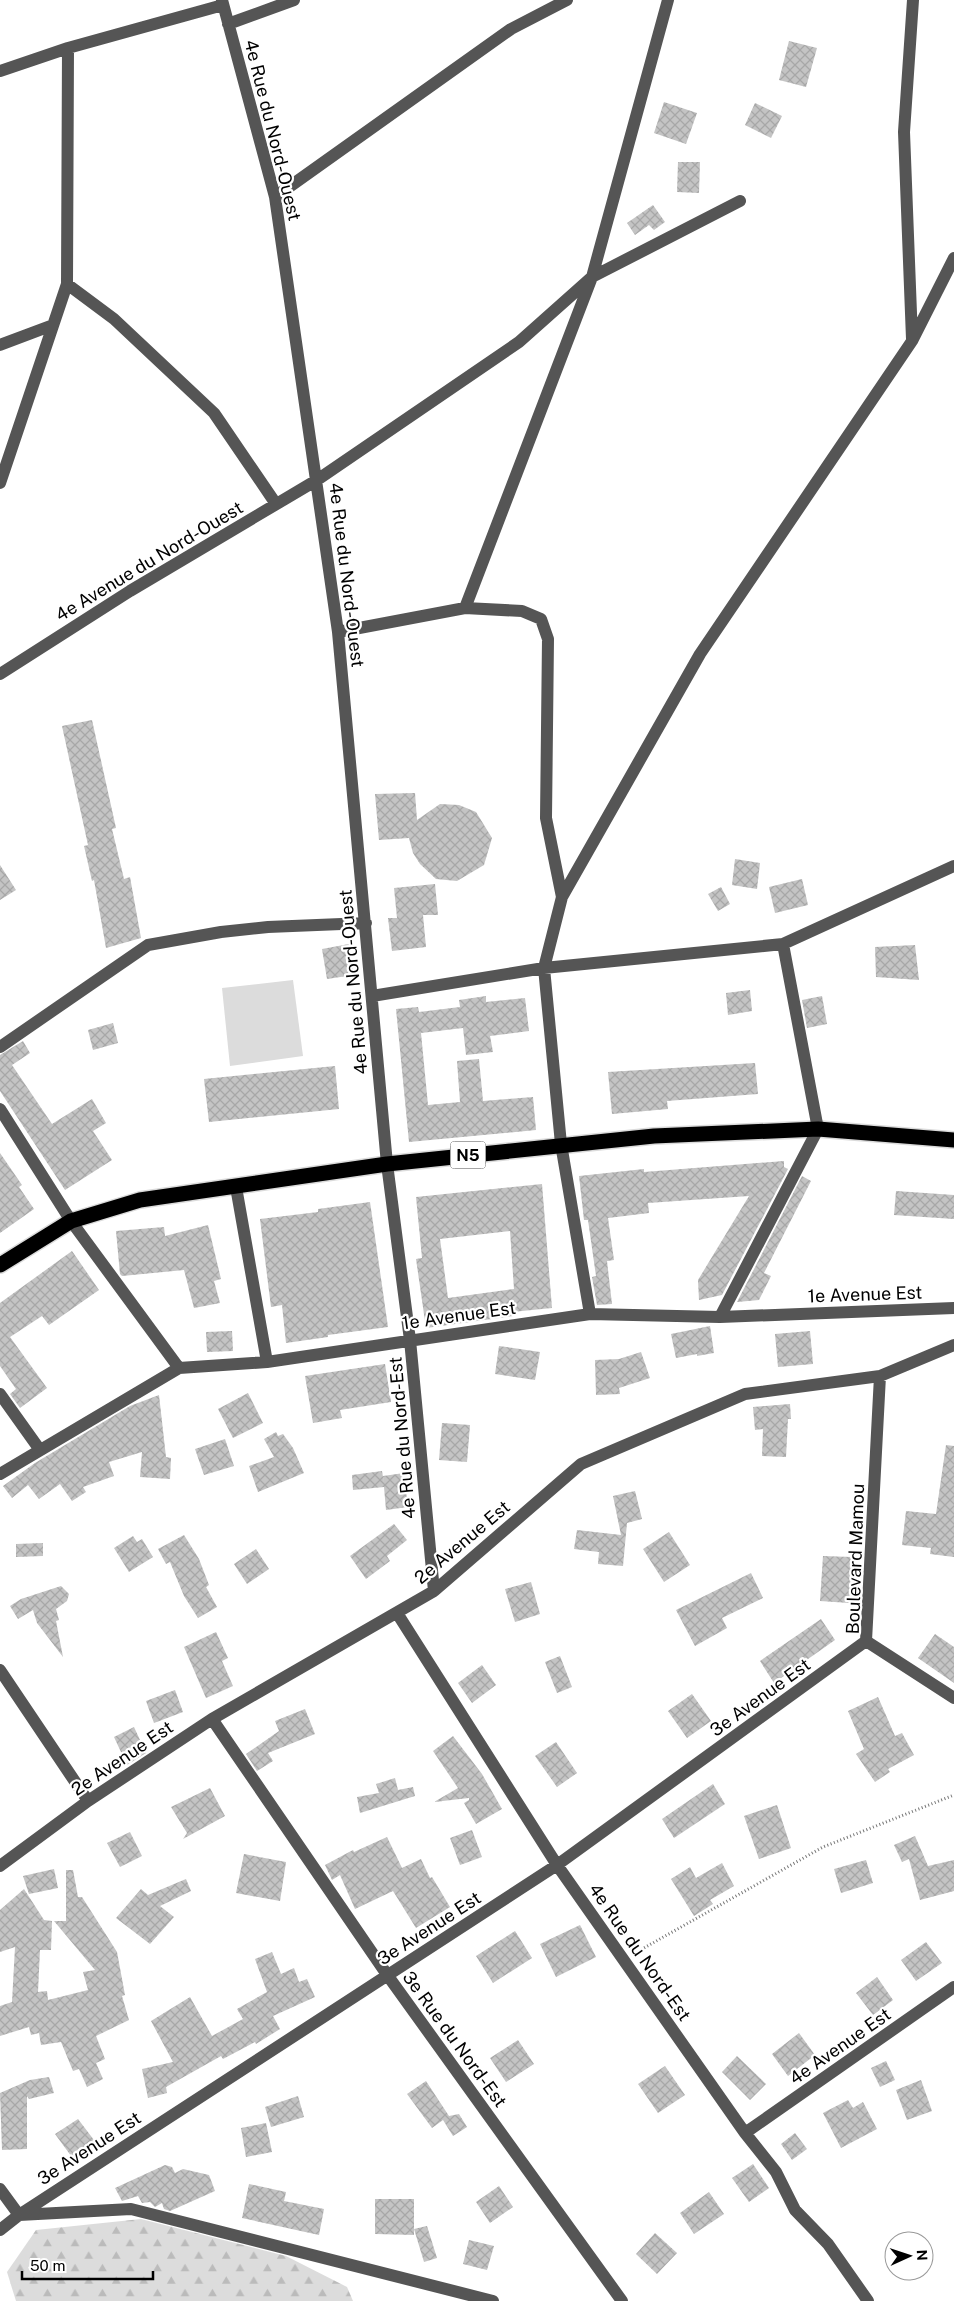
<svg xmlns="http://www.w3.org/2000/svg" width="954" height="2301" font-family="'Public Sans',sans-serif">
	<defs>
		<pattern id="forest-firs" width="22" height="20" patternUnits="userSpaceOnUse" patternTransform="scale(1.25)"><rect width="22" height="20" fill="#dcdcdc"/><path d="M5 1l3.5 6h-7zM16 11l3.5 6h-7z" fill="#bbb"/></pattern>
		<pattern id="building-cross-hatch" width="8" height="8" patternUnits="userSpaceOnUse" patternTransform="scale(1.25)"><rect width="8" height="8" fill="#c4c4c4"/><path d="M0 0l8 8M0 8l8-8" fill="none" stroke="#a7a7a7"/></pattern>
	</defs>
	<rect width="100%" height="100%" fill="#fff"/>
	<path fill="#dcdcdc" d="M293,980L303,1056L230,1066L222,988Z"/>
	<path fill="url(#forest-firs)" d="M141,2219L286,2256L347,2287L353,2301H16L7,2272L36,2230Z"/>
	<path fill="url(#building-cross-hatch)" fill-rule="evenodd" d="M789,41L817,48L806,87L779,80Z
		M664,102L697,113L686,144L654,133Z
		M755,103L782,116L771,138L745,125Z
		M678,162H700L699,193L677,192Z
		M653,205L665,222L654,230L649,225L635,235L627,223Z
		M92,720L116,828L112,829L124,879L130,877L141,938L106,948L94,880L92,881L84,846L88,845L62,726Z
		M415,793L417,820L440,804L459,805L476,812L492,838L484,865L457,881L436,879L420,864L413,853L409,838L379,840L375,794Z
		M735,859L760,863L757,889L732,885Z
		M0,865L16,890L0,900Z
		M802,879L808,905L775,913L769,887Z
		M435,884L438,915H423L426,947L392,951L388,918H397L394,888Z
		M721,887L730,904L718,911L708,894Z
		M349,944L354,975L327,979L322,949Z
		M915,945L919,980L876,977L875,947Z
		M750,990L752,1011L728,1015L726,993Z
		M486,996V1002L525,998L529,1031L490,1036L493,1052L466,1055L463,1028L421,1033L428,1105L460,1102L457,1061L479,1059L483,1101L533,1097L536,1130L409,1142L396,1009L418,1007L419,1012L460,1007L459,1000Z
		M822,996L827,1024L807,1028L802,1000Z
		M113,1023L118,1043L93,1050L88,1030Z
		M23,1041L30,1053L12,1065L52,1124L92,1099L106,1123L93,1131L112,1160L65,1190L0,1091V1055Z
		M755,1063L758,1094L667,1101L668,1109L612,1114L608,1072Z
		M335,1066L339,1109L209,1122L204,1079Z
		M0,1153L22,1185L19,1187L34,1209L0,1233Z
		M784,1161V1167L788,1169L722,1295L699,1300L698,1280L749,1196L648,1203L649,1213L608,1218L614,1260L607,1261L612,1304L597,1305L592,1277L596,1276L588,1220H584L579,1176L644,1169V1172Z
		M802,1176L811,1181L764,1273L771,1276L759,1300L737,1302Z
		M542,1184L552,1308L512,1312L513,1316L426,1328L416,1259L422,1258L416,1197ZM510,1231L514,1289L448,1298L440,1239Z
		M896,1191L954,1195V1219L894,1215Z
		M370,1202L388,1327L328,1335V1337L286,1343L282,1305L271,1307L260,1219L318,1212V1209Z
		M208,1225L221,1279L214,1281L220,1303L194,1308L184,1270L122,1276L120,1274L116,1231L164,1227L165,1236Z
		M72,1251L99,1290L49,1325L42,1316L10,1337L47,1388L20,1408L10,1394L16,1389L0,1366V1303Z
		M710,1326L714,1353L697,1356V1354L676,1358L671,1334Z
		M232,1331L233,1351L207,1352L206,1332Z
		M810,1331L813,1364L778,1367L775,1334Z
		M499,1346L540,1352L535,1380L495,1374Z
		M641,1352L650,1378L619,1388L620,1394L596,1395L595,1360L619,1359Z
		M385,1364L391,1402L340,1410L342,1418L313,1423L305,1376Z
		M248,1393L263,1423L233,1438L218,1409Z
		M159,1395L166,1457L171,1458L170,1479L140,1477L142,1452L109,1462L114,1476L83,1487L86,1492L72,1501L60,1484L39,1499L28,1485L12,1498L3,1486L35,1463L130,1406Z
		M790,1404L791,1419H788L786,1457L762,1456L763,1429L755,1430L753,1407Z
		M442,1423L470,1425L467,1462L439,1460Z
		M276,1432L278,1436L283,1434L293,1448L304,1473L258,1492L249,1466L274,1457L264,1439Z
		M225,1439L234,1466L204,1475L195,1449Z
		M946,1445L954,1446V1557L930,1554L931,1548L902,1545L906,1511L936,1514Z
		M382,1471L384,1483L383,1476L404,1473L408,1507L386,1510L384,1487L353,1490L352,1475Z
		M635,1491L642,1519L627,1523L623,1566L598,1564L599,1552L574,1549L577,1530L621,1535L613,1496Z
		M394,1524L407,1540L387,1556L390,1561L366,1579L350,1556Z
		M669,1532L690,1565L664,1582L643,1549Z
		M184,1535L199,1559L209,1585L206,1587L217,1607L198,1618L184,1596L170,1562L166,1564L158,1549Z
		M133,1536L137,1542L142,1539L153,1557L129,1572L114,1548Z
		M43,1543V1556L16,1557V1544Z
		M256,1549L269,1569L247,1584L234,1564Z
		M823,1556L852,1557L849,1603L820,1601Z
		M751,1573L763,1598L722,1618L727,1628L695,1646L676,1610Z
		M531,1582L540,1614L515,1622L505,1589Z
		M61,1586L69,1594L67,1601L56,1609L59,1620L56,1621L63,1657L37,1623L33,1610L18,1619L10,1606L21,1599Z
		M821,1619L835,1640L774,1683L760,1661Z
		M216,1632L228,1658L222,1661L233,1686L206,1698L184,1647Z
		M935,1634L954,1647V1683L918,1658Z
		M560,1656L572,1687L557,1693L545,1662Z
		M482,1665L496,1685L472,1703L458,1683Z
		M175,1690L183,1712L154,1723L146,1701Z
		M692,1694L711,1721L687,1738L668,1711Z
		M878,1697L895,1736L902,1733L914,1755L888,1769L890,1772L875,1782L856,1754L864,1749L848,1711Z
		M305,1709L315,1734L268,1753L273,1761L257,1771L246,1754L279,1731L275,1721Z
		M134,1727L146,1753L127,1765L114,1737Z
		M453,1736L482,1774L502,1809L476,1824L464,1803L469,1800V1798L434,1802L458,1788L433,1751Z
		M556,1742L577,1773L557,1787L535,1756Z
		M395,1778L398,1790L413,1787L415,1796L360,1813L357,1797L379,1793L376,1784Z
		M713,1784L725,1804L674,1838L662,1819Z
		M210,1788L225,1816L183,1839L187,1833L171,1807Z
		M777,1805L791,1848L759,1859L744,1816Z
		M472,1830L482,1857L460,1865L450,1838Z
		M130,1832L142,1856L120,1867L107,1843Z
		M915,1836L928,1866L954,1860V1891L920,1900L909,1859L902,1862L894,1845Z
		M387,1837L402,1868L421,1859L430,1878L432,1877L450,1907L416,1928L393,1891L355,1909L340,1875L332,1880L325,1865L353,1850L354,1852Z
		M244,1854L286,1862L280,1901L236,1893Z
		M866,1860L873,1883L841,1893L834,1869Z
		M722,1863L734,1886L710,1900L713,1904L694,1916L671,1879L690,1867L696,1878Z
		M54,1869L58,1888L29,1894L23,1876Z
		M66,1870H73L78,1897H82L117,1952L125,1995L122,1996L129,2020L96,2036L105,2059L96,2063L103,2079L87,2087L79,2069L73,2071L61,2042L41,2045L39,2033L31,2035L29,2027L0,2036V2006L12,2002L15,1947L0,1952V1910L24,1889L44,1920L52,1921L51,1950H40L38,1992L47,1991L48,2000L88,1990L83,1972L95,1970L54,1921H66Z
		M186,1879L191,1891L160,1906L174,1917L150,1944L116,1918L141,1889L148,1895Z
		M580,1925L596,1957L556,1977L540,1944Z
		M515,1931L532,1958L493,1983L476,1956Z
		M926,1942L942,1963L916,1981L901,1960Z
		M272,1952L281,1974L294,1968L299,1982L307,1979L315,1997L273,2016L280,2029L256,2044L255,2042L223,2059L221,2056L166,2087L167,2093L148,2098L142,2069L173,2062L151,2021L190,1997L212,2036L243,2019L237,2009L267,1992L255,1959Z
		M877,1977L893,2000L873,2015L856,1993Z
		M799,2033L815,2055L788,2076L772,2054Z
		M518,2040L534,2064L506,2082L490,2058Z
		M737,2056L766,2084L750,2100L722,2072Z
		M886,2061L895,2080L880,2087L871,2068Z
		M665,2066L685,2095L658,2113L638,2084Z
		M49,2077L54,2093L29,2099L27,2096V2149L2,2150L0,2093L30,2080Z
		M921,2080L932,2111L907,2120L896,2090Z
		M426,2081L449,2116L459,2114L467,2127L453,2136L443,2120L432,2128L407,2094Z
		M298,2096L304,2117L271,2127L265,2107Z
		M848,2100L853,2108L863,2102L877,2129L841,2148L823,2113Z
		M78,2119L97,2144L74,2160L55,2134Z
		M266,2123L272,2152L246,2157L241,2128Z
		M795,2133L807,2149L792,2160L781,2144Z
		M753,2164L769,2188L749,2202L732,2178Z
		M165,2165L172,2167L175,2173L183,2169L209,2175L215,2191L170,2211L164,2209L162,2203L155,2207L150,2202L142,2203L138,2196L122,2201L115,2188Z
		M249,2184L286,2192L284,2201L324,2209L319,2235L242,2218Z
		M499,2186L513,2207L490,2223L476,2202Z
		M709,2192L724,2214L694,2234L680,2213Z
		M375,2199H414V2235L375,2234Z
		M427,2226L437,2258L424,2262L414,2229Z
		M655,2233L677,2253L657,2274L636,2254Z
		M469,2240L494,2246L487,2270L463,2264Z"/>
	<g fill="none" stroke-linecap="round" stroke-linejoin="round">
		<defs>
			<path id="highway" d="M0,1265L71,1221L140,1200L387,1164L654,1136L818,1129L954,1140"/>
		</defs>
		<use href="#highway" stroke="#dbdbdb" stroke-width="18"/>
		<path stroke="#777" stroke-width="3" stroke-dasharray="1 2.5" stroke-linecap="butt" d="M635,1953L823,1847L954,1795"/>
		<path stroke="#555" stroke-width="12" d="M222,0L275,197L338,632L387,1164L410,1340L434,1591
			M228,24L294,0
			M0,71L68,48L223,5
			M275,197L511,29L567,0
			M67,284L114,319L214,413L276,504
			M912,339L904,132L913,0
			M0,345L53,325
			M0,483L67,284L68,48
			M465,608L522,611L541,619L548,639L546,818L562,897
			M338,632L465,608L592,277L668,0
			M0,674L130,591L317,480L519,342L592,277L740,201
			M372,996L544,968L783,944L954,866
			M0,1047L148,945L221,932L268,927L366,923
			M0,1109L71,1221L179,1368
			M236,1187L267,1362
			M590,1314L561,1144L544,968L562,897L700,654L912,341L954,258
			M720,1317L818,1129L783,944
			M880,1376L866,1641L954,1698
			M0,1394L40,1450
			M0,1474L179,1368L267,1362L590,1314L720,1317L954,1308
			M397,1613L557,1865L745,2133L776,2172L795,2210L828,2244L868,2301
			M0,1670L88,1801
			M212,1719L388,1976L622,2301
			M0,1866L88,1801L212,1719L434,1591L581,1464L745,1394L880,1376L954,1345
			M745,2133L954,1987
			M0,2189L19,2215L131,2209L493,2301
			M0,2230L19,2215L557,1865L866,1641"/>
		<use href="#highway" stroke="#000" stroke-width="15"/>
	</g>
	<g text-anchor="middle" dominant-baseline="central" stroke-width="4.5" stroke-linejoin="round" paint-order="stroke">
		<rect fill="#fff" stroke="#4c4c4c" stroke-width="1" x="450.5" y="1141.5" width="35" height="27" rx="4"/>
		<g font-size="16" font-weight="bold" fill="#000">
			<text x="468" y="1155">N5</text>
		</g>
		<g font-size="18" fill="#000" stroke="#fff">
			<text transform="translate(273 130) rotate(76)">4e Rue du Nord-Ouest</text>
			<text transform="translate(149 561) rotate(-31)">4e Avenue du Nord-Ouest</text>
			<text transform="translate(347 575) rotate(83)">4e Rue du Nord-Ouest</text>
			<text transform="translate(353 982) rotate(-95)">4e Rue du Nord-Ouest</text>
			<text transform="translate(865 1294) rotate(-2)">1e Avenue Est</text>
			<text transform="translate(459 1315) rotate(-8)">1e Avenue Est</text>
			<text transform="translate(402 1438) rotate(-95)">4e Rue du Nord-Est</text>
			<text transform="translate(462 1542) rotate(-40)">2e Avenue Est</text>
			<text transform="translate(855 1559) rotate(-88)">Boulevard Mamou</text>
			<text transform="translate(760 1697) rotate(-36)">3e Avenue Est</text>
			<text transform="translate(122 1758) rotate(-34)">2e Avenue Est</text>
			<text transform="translate(429 1928) rotate(-33)">3e Avenue Est</text>
			<text transform="translate(640 1952) rotate(55)">4e Rue du Nord-Est</text>
			<text transform="translate(455 2039) rotate(54)">3e Rue du Nord-Est</text>
			<text transform="translate(840 2046) rotate(-35)">4e Avenue Est</text>
			<text transform="translate(89 2148) rotate(-33)">3e Avenue Est</text>
		</g>
	</g>
	<g transform="translate(909 2256) rotate(87)"><circle r="24" fill="#ffffff" stroke="#999999"/>
	<path d="M0-4L9 19L0 12L-9 19Z" fill="#000000"/>
	<text y="-8" font-size="14" font-weight="bold" text-anchor="middle" fill="#000000">N</text>
	</g>
	<path d="M22 2271v8h131v-8" fill="none" stroke="#000000" stroke-width="2.5"/>
	<text x="30" y="2271" font-size="15" fill="#000000" stroke="#ffffff" stroke-width="4" paint-order="stroke">50 m</text>
</svg>
